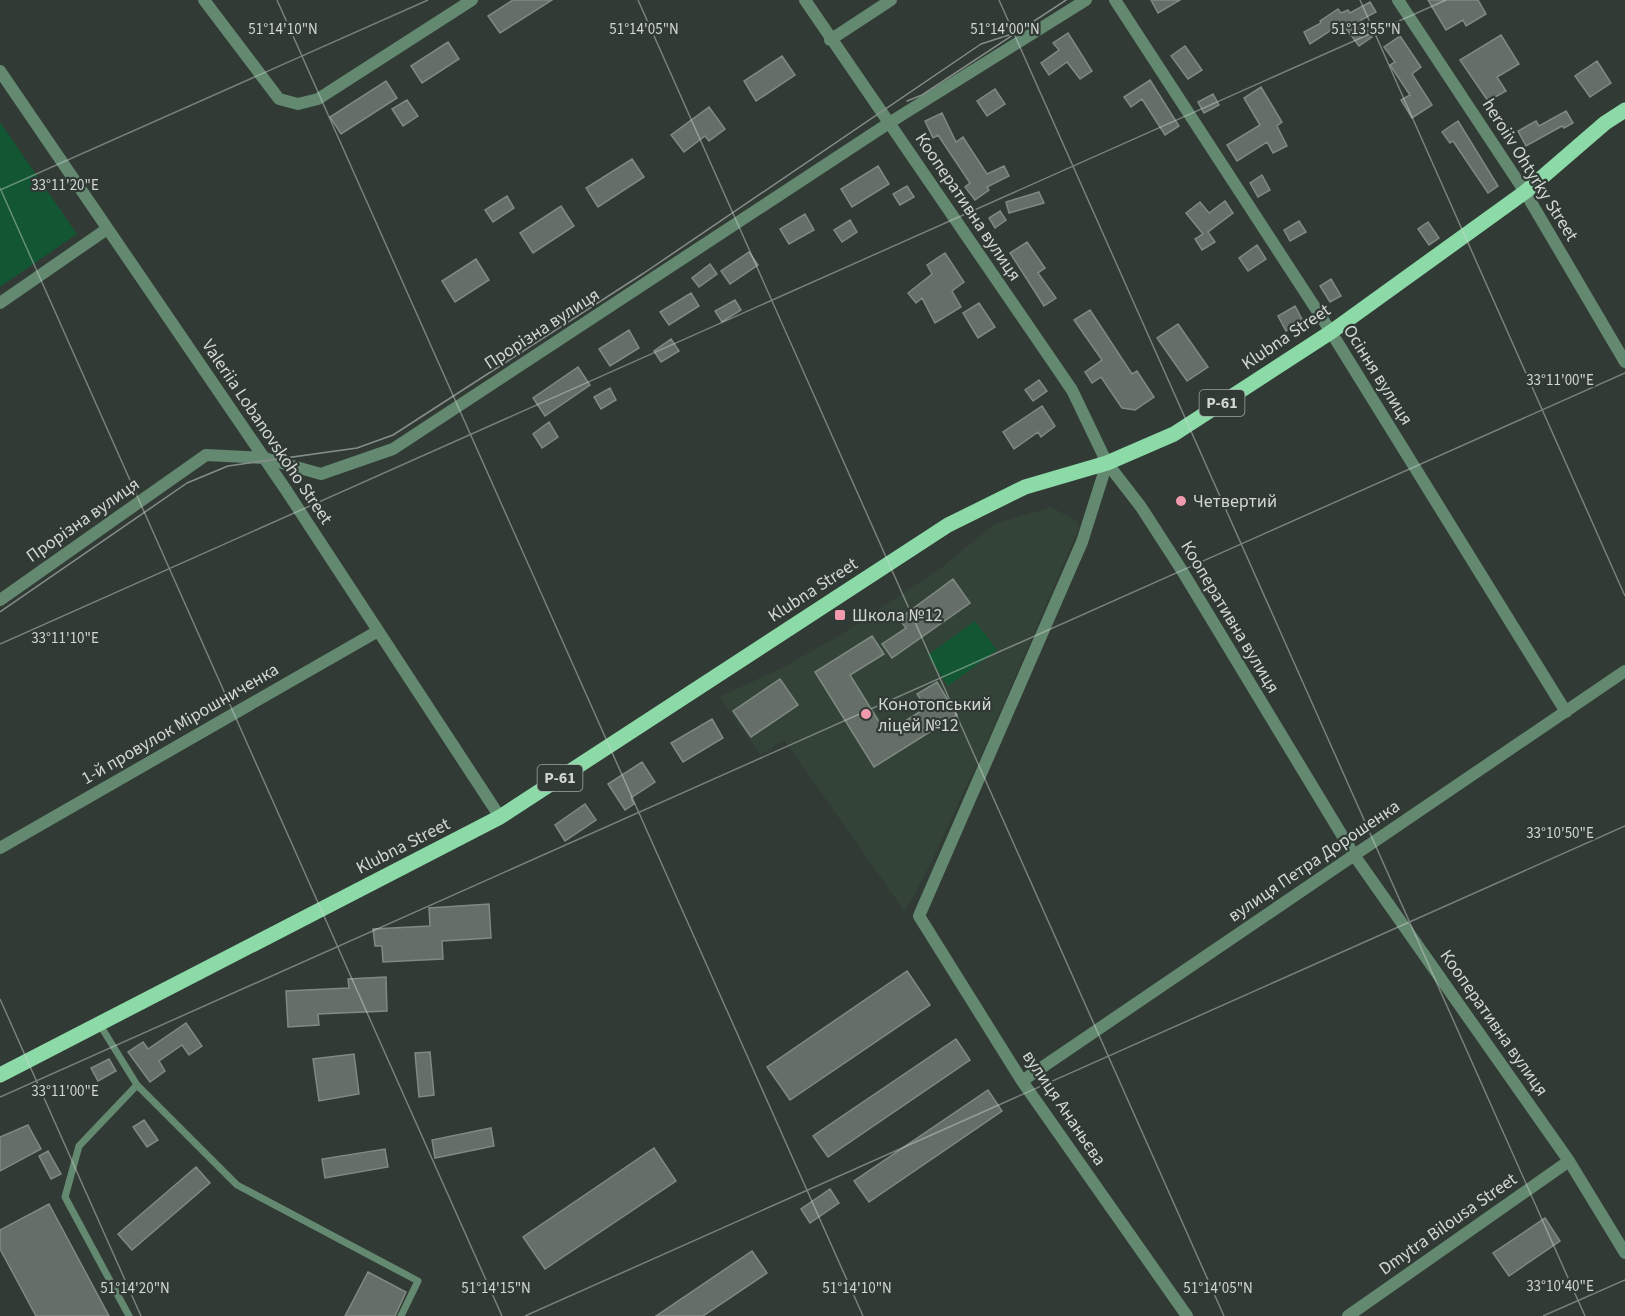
<svg xmlns="http://www.w3.org/2000/svg" width="1625" height="1316" font-family="'Source Sans 3',sans-serif">
	<rect width="100%" height="100%" fill="#313a34"/>
	<path fill="#334338" d="M1051,507L1077,521L1079,528L992,731L930,865L905,912L784,740L761,755L719,697L782,668L843,633L941,568L994,524Z"/>
	<path fill="#125633" d="M0,122L77,234L0,287Z
		M975,621L997,650L948,686L928,655Z"/>
	<path fill="#656f68" stroke="#7f8a83" stroke-width="1.5" d="M513,0H552L500,33L488,16Z
		M1151,0H1180L1158,13Z
		M1428,0H1478L1486,14L1466,26L1463,20L1446,30Z
		M1370,2L1376,12L1361,20L1372,37L1359,46L1342,23L1310,44L1304,32L1321,23L1320,21L1338,9L1341,13L1348,10L1350,13Z
		M1068,33L1092,71L1080,79L1067,62L1049,75L1041,63L1059,50L1053,43Z
		M1501,35L1519,64L1497,77L1506,91L1488,101L1460,60Z
		M1400,36L1421,67L1412,74L1432,105L1412,118L1401,100L1410,95L1390,65L1395,62L1384,47Z
		M448,42L459,59L422,83L411,66Z
		M1185,46L1202,70L1188,79L1171,56Z
		M782,56L795,75L756,101L744,81Z
		M1597,61L1611,83L1590,97L1575,76Z
		M1150,80L1179,126L1165,135L1142,99L1131,107L1124,97Z
		M386,81L397,98L341,134L330,117Z
		M1261,87L1282,122L1277,126L1287,146L1273,153L1267,142L1237,161L1227,145L1260,125L1244,98Z
		M995,89L1005,104L987,116L977,101Z
		M1213,94L1219,105L1204,113L1198,102Z
		M407,100L418,116L403,126L392,109Z
		M709,107L725,129L709,141L705,136L684,152L671,135Z
		M1566,111L1573,123L1564,128L1562,126L1526,146L1518,131L1536,121L1539,126Z
		M942,113L956,142L963,137L987,174L1004,166L1009,176L987,187L989,190L975,200L965,187L970,183L938,135L933,138L925,121Z
		M1458,121L1498,186L1488,193L1453,141L1450,143L1442,132Z
		M632,159L644,177L598,207L586,188Z
		M878,166L889,184L852,207L841,189Z
		M1262,175L1270,190L1258,197L1250,183Z
		M907,186L914,197L900,205L893,194Z
		M1039,192L1044,203L1009,213L1006,202Z
		M507,196L514,208L493,222L485,210Z
		M1225,201L1233,213L1208,232L1215,242L1202,250L1195,239L1203,234L1186,213L1200,202L1209,213Z
		M561,206L574,226L533,253L520,233Z
		M1000,211L1006,220L995,228L989,218Z
		M805,214L814,230L789,244L780,229Z
		M850,220L857,232L842,242L834,230Z
		M1299,221L1306,232L1290,241L1284,230Z
		M1428,222L1439,238L1429,245L1418,229Z
		M1027,242L1045,268L1038,273L1056,298L1044,306L1010,253Z
		M1257,245L1266,259L1248,271L1239,258Z
		M749,252L758,265L730,284L721,271Z
		M945,253L964,282L952,291L961,307L935,323L922,298L916,303L908,293L932,274L927,265Z
		M476,259L489,280L455,302L442,281Z
		M710,264L717,274L699,287L692,278Z
		M1331,279L1341,296L1330,302L1320,286Z
		M691,293L699,306L669,325L660,312Z
		M735,300L741,310L722,322L715,311Z
		M979,303L995,327L978,338L963,313Z
		M1295,306L1303,321L1286,331L1278,316Z
		M1090,310L1132,374L1137,371L1154,397L1135,410L1122,408L1101,377L1092,383L1085,372L1102,360L1074,320Z
		M1178,324L1208,367L1187,381L1157,338Z
		M629,330L639,348L610,366L599,349Z
		M671,339L679,351L661,362L654,351Z
		M578,367L590,385L545,416L533,398Z
		M1039,380L1047,391L1033,401L1025,390Z
		M610,388L616,400L601,409L594,397Z
		M1042,406L1055,426L1041,437L1038,432L1014,449L1003,432Z
		M549,422L558,437L542,448L533,434Z
		M953,579L970,603L892,658L882,644L906,628L899,619Z
		M872,636L884,654L850,675L886,733L926,708L917,694L937,682L957,715L874,767L815,672Z
		M780,679L798,705L751,737L733,711Z
		M712,719L723,738L683,762L671,743Z
		M642,762L655,782L631,798L634,804L625,810L608,784Z
		M585,804L596,820L565,841L555,825Z
		M489,904L491,938L442,941L443,959L383,962L382,946H375L373,929L430,926L429,908Z
		M907,971L930,1005L790,1100L767,1067Z
		M386,977L387,1011L318,1014L319,1025L288,1027L286,991L349,988L348,979Z
		M186,1023L202,1046L189,1055L182,1045L159,1061L165,1071L150,1082L128,1052L143,1042L148,1049Z
		M956,1039L970,1060L828,1157L813,1136Z
		M430,1052L434,1095L419,1097L415,1053Z
		M354,1054L359,1094L319,1101L313,1059Z
		M109,1059L116,1071L98,1081L91,1068Z
		M988,1090L1002,1111L869,1202L854,1181Z
		M144,1120L158,1140L147,1147L133,1127Z
		M28,1125L41,1149L0,1171V1137Z
		M491,1128L494,1146L435,1158L432,1140Z
		M654,1148L676,1181L545,1269L523,1237Z
		M385,1149L388,1167L325,1178L322,1159Z
		M48,1151L61,1174L51,1179L39,1156Z
		M196,1167L210,1183L132,1250L118,1234Z
		M830,1189L839,1203L810,1223L801,1209Z
		M49,1204L109,1316H36L0,1249V1230Z
		M1545,1218L1560,1241L1509,1276L1493,1253Z
		M752,1251L767,1273L703,1316H656Z
		M368,1272L406,1292L395,1316H345Z"/>
	<g fill="none" stroke-linecap="round" stroke-linejoin="round">
		<path stroke="#648971" stroke-width="7" d="M100,1025L137,1085L237,1185L418,1281L401,1316
			M129,1316L65,1197L79,1146L137,1085"/>
		<path stroke="#648971" stroke-width="12" d="M204,0L279,99L298,104L318,99L472,0
			M805,0L1072,390L1107,463L1141,507L1181,569L1354,855L1569,1161L1625,1253
			M1115,0L1331,332L1566,712
			M1398,0L1525,192L1625,362
			M830,40L891,0
			M0,71L286,490L500,817
			M0,303L107,229
			M1107,463L1082,542L919,916L1022,1081L1187,1316
			M0,600L206,455L264,458L321,474L393,449L889,123L1086,0
			M0,848L378,631
			M1022,1081L1625,671
			M1348,1316L1569,1161"/>
		<path stroke="#8bdaa8" stroke-width="15" d="M0,1075L500,817L948,525L1025,487L1107,463L1174,434L1331,332L1525,192L1605,123L1625,110"/>
		<path stroke="#868e89" stroke-width="1.5" d="M907,101L922,95L1066,0
			M0,612L187,483L228,466L357,448L393,435L644,273L981,44L1015,33"/>
	</g>
	<path fill="none" stroke="#d1d7d3" stroke-width="1.5" stroke-opacity="0.45" d="M277,0L863,1316M638,0L1224,1316M999,0L1585,1316M1360,0L1625,596M0,188L502,1316M0,190L428,0M0,644L1446,0M0,999L141,1316M0,1097L1625,373M525,1316L1625,826M1543,1316L1625,1280"/>
	<g fill="#f29aad" stroke="#313a34" stroke-width="2">
		<circle cx="1181" cy="501" r="6"/>
		<rect x="834" y="609" width="12" height="12" rx="3"/>
		<circle cx="866" cy="714" r="6"/>
	</g>
	<g text-anchor="middle" dominant-baseline="central" stroke-width="4.5" stroke-linejoin="round" paint-order="stroke">
		<g fill="#313a34" stroke="#a1a8a3" stroke-width="1.5">
			<rect x="1199.5" y="390" width="45" height="26" rx="4.5"/>
			<rect x="537.5" y="765" width="45" height="26" rx="4.5"/>
		</g>
		<g font-size="16" font-weight="bold" fill="#d1d7d3">
			<text x="1222" y="403">Р-61</text>
			<text x="560" y="778">Р-61</text>
		</g>
		<g font-size="18" fill="#d1d7d3" stroke="#313a34">
			<text transform="translate(1530 170) rotate(58)">heroiiv Ohtyrky Street</text>
			<text transform="translate(968 207) rotate(56)">Кооперативна вулиця</text>
			<text transform="translate(542 329) rotate(-33)">Прорізна вулиця</text>
			<text transform="translate(1286 337) rotate(-34)">Klubna Street</text>
			<text transform="translate(1378 375) rotate(58)">Осіння вулиця</text>
			<text transform="translate(267 432) rotate(56)">Valeriia Lobanovskoho Street</text>
			<text transform="translate(83 520) rotate(-35)">Прорізна вулиця</text>
			<text transform="translate(813 590) rotate(-33)">Klubna Street</text>
			<text transform="translate(1230 617) rotate(59)">Кооперативна вулиця</text>
			<text transform="translate(180 724) rotate(-30)">1-й провулок Мірошниченка</text>
			<text transform="translate(403 846) rotate(-27)">Klubna Street</text>
			<text transform="translate(1314 861) rotate(-34)">вулиця Петра Дорошенка</text>
			<text transform="translate(1494 1023) rotate(55)">Кооперативна вулиця</text>
			<text transform="translate(1064 1108) rotate(56)">вулиця Ананьєва</text>
			<text transform="translate(1448 1224) rotate(-35)">Dmytra Bilousa Street</text>
		</g>
		<g font-size="18" fill="#d1d7d3" stroke="#313a34" text-anchor="start">
			<text x="1193" y="501">Четвертий</text>
			<text x="852" y="615">Школа №12</text>
			<text x="878" y="704">Конотопський<tspan x="878" dy="21">ліцей №12</tspan></text>
		</g>
	</g>
	<g font-size="15" text-anchor="middle" fill="#d1d7d3" stroke="#313a34" stroke-width="4.5" stroke-linejoin="round" paint-order="stroke">
		<text x="644" y="34">51°14'05"N</text>
		<text x="1005" y="34">51°14'00"N</text>
		<text x="1366" y="34">51°13'55"N</text>
		<text x="283" y="34">51°14'10"N</text>
		<text x="65" y="190">33°11'20"E</text>
		<text x="1560" y="385">33°11'00"E</text>
		<text x="65" y="643">33°11'10"E</text>
		<text x="1560" y="838">33°10'50"E</text>
		<text x="65" y="1096">33°11'00"E</text>
		<text x="1560" y="1291">33°10'40"E</text>
		<text x="135" y="1293">51°14'20"N</text>
		<text x="496" y="1293">51°14'15"N</text>
		<text x="857" y="1293">51°14'10"N</text>
		<text x="1218" y="1293">51°14'05"N</text>
	</g>
</svg>
